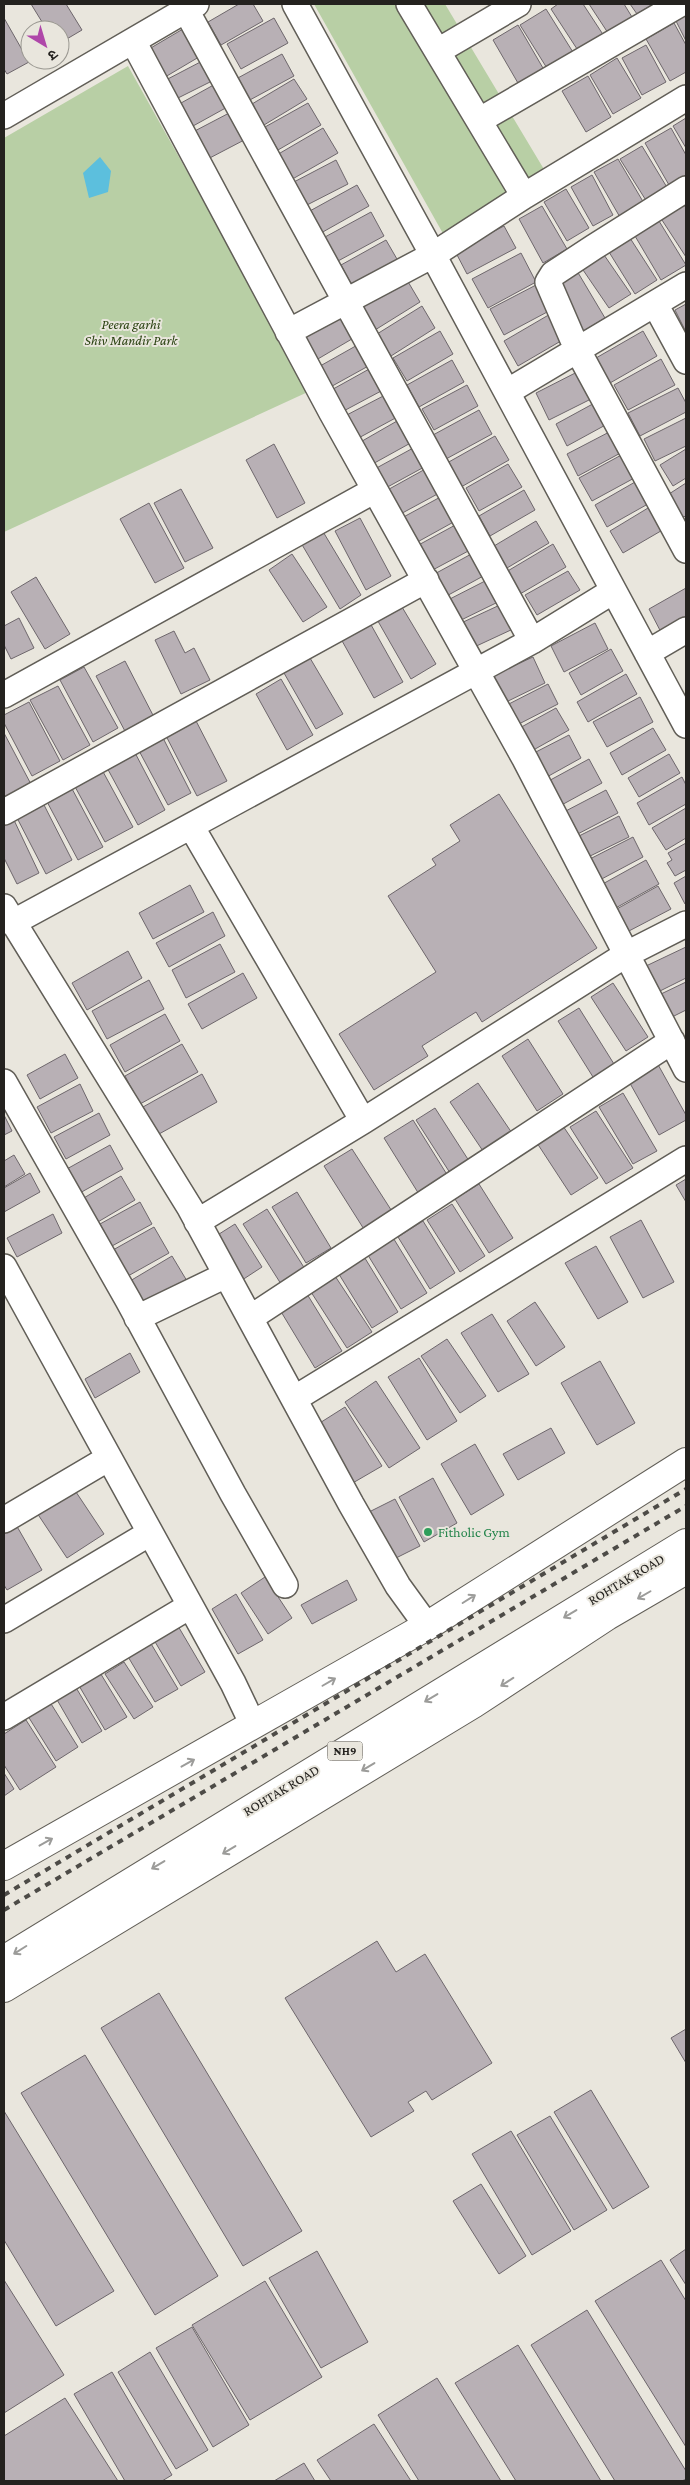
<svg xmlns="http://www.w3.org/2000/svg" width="690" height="2485" font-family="'Crimson Pro','Noto Sans Devanagari',serif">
	<rect width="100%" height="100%" fill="#e9e6dd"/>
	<path fill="#b8cfa5" d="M314,4H445L554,186L450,246Z
		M128,66L310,391L4,532V138Z"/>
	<path fill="#5cbfdd" d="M100,157L111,171L108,192L89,198L83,173Z"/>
	<path fill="#b8b0b5" stroke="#6e676c" d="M31,4H66L82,30L60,43V30H47Z
		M239,4H253L263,21L221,45L208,22Z
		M558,4H583L604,36L579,52L551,9Z
		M589,4H624L632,17L608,33Z
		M630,4H653L637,14Z
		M546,9L576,57L550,73L520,25Z
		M686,15V41L676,21Z
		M4,18L29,62L7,74L4,69Z
		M274,18L288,43L241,69L227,44Z
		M674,23L686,45V72L670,81L646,39Z
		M518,25L547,75L522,90L493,40Z
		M188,26L204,54L160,80L144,52Z
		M646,45L666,82L642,95L622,58Z
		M282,54L294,76L248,101L236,79Z
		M208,58L218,78L172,101L162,82Z
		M617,58L641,98L613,114L590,75Z
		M588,76L611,117L586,132L562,91Z
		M294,79L307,99L264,125L252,104Z
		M219,82L231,105L184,131L172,108Z
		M308,103L321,125L278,150L265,127Z
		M233,111L248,138L204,161L189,134Z
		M686,118V148L673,126Z
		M323,128L338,153L289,181L275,156Z
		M671,128L686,155V175L669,185L645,143Z
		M642,146L668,189L647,202L620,159Z
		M618,159L645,205L621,219L594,172Z
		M336,160L348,184L305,206L292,183Z
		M592,175L613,215L593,226L571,187Z
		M357,185L369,206L321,233L308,212Z
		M566,189L589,228L567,241L544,202Z
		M683,203L686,208V257L660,217Z
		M542,206L567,249L543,263L519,219Z
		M371,212L384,236L338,261L325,237Z
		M659,221L686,265L661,280L635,236Z
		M504,226L516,248L467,274L455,251Z
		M630,238L657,280L635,294L609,252Z
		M386,240L401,266L355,291L341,265Z
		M602,252L631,294L609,308L581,267Z
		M521,253L536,282L488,308L472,279Z
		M577,271L605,318L580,333L552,287Z
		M407,280L420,302L375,330L362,307Z
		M536,285L549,311L504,335L490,309Z
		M686,304V332L675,310Z
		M422,306L435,328L391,356L377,334Z
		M344,312L357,336L311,363L297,339Z
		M552,313L566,338L518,366L504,341Z
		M440,331L453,354L407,381L393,358Z
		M643,331L657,356L610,383L596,358Z
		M361,343L372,364L325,390L313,370Z
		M661,359L675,385L628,410L614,385Z
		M452,360L464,382L419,407L407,385Z
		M371,368L383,390L338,414L326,393Z
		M585,368L599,395L549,420L536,393Z
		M467,385L478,406L434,430L422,409Z
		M678,388L686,403V412L640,436L628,413Z
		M389,393L401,415L353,441L341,418Z
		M600,400L611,422L567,446L556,424Z
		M479,410L492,434L446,459L433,435Z
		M404,417L416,440L369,466L357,444Z
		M686,418V446L655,461L644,439Z
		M615,429L626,450L578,476L567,454Z
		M495,436L509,460L461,487L447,463Z
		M274,444L305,503L277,518L246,460Z
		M415,447L426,466L382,490L371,471Z
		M686,449V478L673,486L660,465Z
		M625,453L638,476L592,501L579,478Z
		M508,464L522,487L479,511L466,488Z
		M429,467L443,491L395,517L382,493Z
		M642,478L655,500L607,527L595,505Z
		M686,483V516L683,517L669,494Z
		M181,489L213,548L185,562L154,503Z
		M524,490L535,510L490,536L479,516Z
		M446,494L459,519L412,545L398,520Z
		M149,503L184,568L155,583L120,519Z
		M653,505L666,528L623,553L610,531Z
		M360,518L391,576L366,590L335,531Z
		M536,521L549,543L507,568L494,546Z
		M459,523L472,549L427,573L413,548Z
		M322,530L361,595L340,609L301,543Z
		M553,544L566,567L520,594L506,572Z
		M475,552L487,574L441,599L429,577Z
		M292,554L327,607L303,622L269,570Z
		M568,571L580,590L537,615L525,595Z
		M36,577L70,634L45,649L11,592Z
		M487,580L498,602L455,623L444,602Z
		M686,588V626L664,638L649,609Z
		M399,602L436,664L411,679L375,616Z
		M502,604L513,629L470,649L459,624Z
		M19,618L34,648L11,659L4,645V626Z
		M370,623L403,682L374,698L341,639Z
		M595,623L608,649L564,672L551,646Z
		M174,631L185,653L194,648L210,680L181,694L155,640Z
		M611,649L623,671L581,695L569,673Z
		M533,657L545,683L500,705L487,678Z
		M310,658L343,714L316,729L284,673Z
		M125,661L156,721L127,735L96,676Z
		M84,667L118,728L93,742L60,680Z
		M626,674L637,694L588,722L577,702Z
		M281,679L313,735L287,750L256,694Z
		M548,684L558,704L513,727L503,707Z
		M58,686L90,745L63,760L30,700Z
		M640,697L653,722L607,747L593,722Z
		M29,702L60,761L32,776L4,723V715Z
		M556,708L569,730L528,753L516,730Z
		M194,717L227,781L197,796L164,732Z
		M653,728L666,750L622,775L610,753Z
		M4,733L33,788L4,802Z
		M161,734L191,793L168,805L137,747Z
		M569,735L581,758L545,778L532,754Z
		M133,749L165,810L138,825L105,764Z
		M669,754L680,773L639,797L628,778Z
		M589,759L602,783L556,808L543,784Z
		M101,768L133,827L105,842L73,783Z
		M682,777L686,785V804L649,825L637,803Z
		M70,785L103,847L78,860L45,798Z
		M606,790L618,813L572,837L560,814Z
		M499,794L597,948L482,1022L476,1012L422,1046L428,1056L374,1090L339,1034L436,972L388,896L436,865L432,859L460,841L450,825Z
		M42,801L72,860L46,874L15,814Z
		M686,808V838L666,850L652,828Z
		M619,816L629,837L584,859L573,839Z
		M13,818L39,873L17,884L4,858V823Z
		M633,837L643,857L596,882L586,861Z
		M686,843V870L675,876L667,863L672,860L668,853Z
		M646,860L659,884L612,910L599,886Z
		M686,876V903L685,904L674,883Z
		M190,885L204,912L153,939L139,913Z
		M658,886L671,909L627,932L615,910Z
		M213,912L225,936L169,967L156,943Z
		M220,944L235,972L186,998L172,970Z
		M686,947V978L658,992L646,966Z
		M128,951L142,978L87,1010L72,983Z
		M243,973L257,998L202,1029L188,1004Z
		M149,980L164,1009L107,1039L92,1011Z
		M686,982V1010L672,1017L661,994Z
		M613,983L648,1037L626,1051L591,997Z
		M579,1008L619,1072L598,1085L558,1021Z
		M165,1014L180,1041L125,1072L110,1045Z
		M528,1039L563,1094L537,1111L502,1056Z
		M182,1044L198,1072L140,1104L125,1076Z
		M65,1054L78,1078L40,1099L27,1075Z
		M656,1061L686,1115V1120L659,1135L627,1078Z
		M202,1074L217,1102L159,1134L143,1107Z
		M478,1083L514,1136L485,1154L450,1102Z
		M80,1084L93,1111L51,1133L37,1107Z
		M623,1093L657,1151L633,1164L599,1107Z
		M435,1108L471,1164L452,1176L416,1120Z
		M596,1111L633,1168L606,1184L570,1127Z
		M99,1113L110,1135L66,1159L54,1137Z
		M4,1115L12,1131L4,1135Z
		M413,1120L451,1181L422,1199L384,1138Z
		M563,1126L598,1178L571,1195L537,1143Z
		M110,1145L123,1169L78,1194L65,1170Z
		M352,1149L395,1216L367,1234L324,1166Z
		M14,1155L25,1174L4,1187V1161Z
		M30,1173L40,1192L4,1212V1188Z
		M121,1176L135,1200L91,1226L77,1202Z
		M686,1179V1202L676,1185Z
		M479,1184L513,1238L489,1253L455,1199Z
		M297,1192L331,1248L306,1263L272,1207Z
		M140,1202L152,1224L112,1246L100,1224Z
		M452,1204L485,1256L460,1272L427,1220Z
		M267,1209L305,1269L281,1284L243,1224Z
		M53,1214L62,1233L17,1257L7,1238Z
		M641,1220L674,1282L643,1298L610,1237Z
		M423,1221L455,1273L430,1289L398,1237Z
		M235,1224L262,1267L236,1284L208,1241Z
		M154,1227L169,1253L128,1276L113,1250Z
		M392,1236L427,1293L401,1309L366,1252Z
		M596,1246L628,1302L598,1319L565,1263Z
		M363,1255L398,1312L372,1328L337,1271Z
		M172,1256L187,1281L145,1306L130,1281Z
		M335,1276L372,1332L347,1348L311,1292Z
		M307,1294L342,1351L315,1368L280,1310Z
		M535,1302L565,1347L536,1366L507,1321Z
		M492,1314L529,1374L498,1392L461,1333Z
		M447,1339L486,1396L460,1413L421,1356Z
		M130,1353L140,1372L95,1398L85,1379Z
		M419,1358L457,1421L427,1440L388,1377Z
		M600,1361L635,1423L597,1445L561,1383Z
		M376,1381L420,1448L389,1468L345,1402Z
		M345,1407L382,1466L351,1484L315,1426Z
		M551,1428L565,1453L518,1480L503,1454Z
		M475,1444L504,1495L471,1515L441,1464Z
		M433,1478L457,1523L424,1542L399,1497Z
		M72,1486L104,1534L67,1558L35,1510Z
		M395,1499L420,1546L390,1561L365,1514Z
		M15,1523L42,1570L7,1590L4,1585V1529Z
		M265,1577L292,1618L268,1634L241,1593Z
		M347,1580L357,1600L312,1624L301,1605Z
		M236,1594L263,1640L238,1654L212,1609Z
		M178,1626L205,1672L181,1686L154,1640Z
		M150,1642L178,1689L155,1702L127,1655Z
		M124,1662L153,1707L134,1719L105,1674Z
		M99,1671L127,1717L105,1730L78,1684Z
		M75,1686L102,1731L82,1743L56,1698Z
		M48,1699L78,1747L56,1761L26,1713Z
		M26,1720L56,1767L20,1790L4,1765V1734Z
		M4,1773L14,1789L4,1796Z
		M377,1941L396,1972L425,1954L492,2063L432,2100L426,2091L408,2102L414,2111L371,2137L285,1998Z
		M159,1993L302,2231L243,2266L101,2028Z
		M686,2029V2063L671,2038Z
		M85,2055L218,2276L155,2315L21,2093Z
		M591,2090L649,2187L613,2209L554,2112Z
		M4,2111L114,2291L56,2326L4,2240Z
		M550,2116L607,2210L574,2230L517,2135Z
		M511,2131L571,2231L532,2255L472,2154Z
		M481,2184L526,2256L499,2274L453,2201Z
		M686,2249V2285L670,2260Z
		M317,2251L368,2342L321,2368L269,2278Z
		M661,2260L686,2301V2447L595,2301Z
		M4,2280L64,2375L4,2413Z
		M265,2281L322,2377L250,2420L192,2325Z
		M587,2310L686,2471V2479L682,2481H615L531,2345Z
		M192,2327L249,2425L213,2447L156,2348Z
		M518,2345L601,2481H516L455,2383Z
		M150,2352L208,2450L176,2469L118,2372Z
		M112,2372L172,2475L162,2481H125L74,2394Z
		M437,2378L501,2481H419L378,2415Z
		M65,2398L118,2481H4V2436Z
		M374,2424L411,2481H331L317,2460Z
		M304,2463L315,2481H274Z"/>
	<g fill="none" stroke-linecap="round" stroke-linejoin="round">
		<defs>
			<path id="minor" d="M295,4L433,255L686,725
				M409,4L524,196
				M186,10L532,641
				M133,41L332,413L525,759L686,1069
				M438,51L518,4
				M4,116L196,4
				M480,120L680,4
				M686,189L594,247L553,274L548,282L577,349L686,550
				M655,304L686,361
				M288,332L433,255L524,196L686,98
				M507,392L686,285
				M647,653L686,630
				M4,695L375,490
				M4,812L426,580
				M191,826L363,1121
				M4,907L190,1208L351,1504L398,1586L427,1626
				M12,923L532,641L613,591
				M4,1082L128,1300L233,1494L285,1585
				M197,1222L363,1121L627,954L686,924
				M4,1267L233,1683L253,1725
				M137,1318L226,1275
				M250,1318L672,1041
				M294,1399L686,1159
				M4,1520L109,1458
				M4,1620L150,1533
				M4,1717L190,1606"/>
			<path id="tertiary" d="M4,1988L473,1704L607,1616L686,1570"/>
			<path id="trunk" d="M4,1866L427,1626L686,1462
				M4,1960L686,1543"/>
		</defs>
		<use href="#minor" stroke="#615e57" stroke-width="28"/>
		<use href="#tertiary" stroke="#615e57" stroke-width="30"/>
		<use href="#trunk" stroke="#615e57" stroke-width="30"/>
		<use href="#minor" stroke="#fff" stroke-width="25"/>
		<use href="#tertiary" stroke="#fff" stroke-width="28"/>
		<use href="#trunk" stroke="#fff" stroke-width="28"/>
		<path stroke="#4d4b47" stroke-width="4" stroke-dasharray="6 6" stroke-linecap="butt" d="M4,1895L686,1489
			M4,1910L686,1506"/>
	</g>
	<defs><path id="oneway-shaft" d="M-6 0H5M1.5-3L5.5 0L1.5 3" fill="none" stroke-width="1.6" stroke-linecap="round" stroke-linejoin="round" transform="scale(1.25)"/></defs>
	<g stroke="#9c9c9a">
		<use href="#oneway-shaft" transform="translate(644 1595) rotate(150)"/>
		<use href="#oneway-shaft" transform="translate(469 1599) rotate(-32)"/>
		<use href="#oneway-shaft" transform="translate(570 1614) rotate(149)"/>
		<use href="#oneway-shaft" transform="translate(329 1682) rotate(-30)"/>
		<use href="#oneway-shaft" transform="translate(507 1682) rotate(147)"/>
		<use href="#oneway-shaft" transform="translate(431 1698) rotate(149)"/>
		<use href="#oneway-shaft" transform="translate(188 1763) rotate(-29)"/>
		<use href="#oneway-shaft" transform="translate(368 1767) rotate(149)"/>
		<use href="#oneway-shaft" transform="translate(46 1842) rotate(-29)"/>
		<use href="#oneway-shaft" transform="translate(229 1850) rotate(149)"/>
		<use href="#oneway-shaft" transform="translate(158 1865) rotate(149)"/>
		<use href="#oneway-shaft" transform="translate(20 1950) rotate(148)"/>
	</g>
	<circle fill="#2e9e5b" stroke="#e9e6dd" stroke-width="2" cx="428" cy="1532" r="5"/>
	<g text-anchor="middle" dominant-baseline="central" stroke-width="4" stroke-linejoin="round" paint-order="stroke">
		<rect fill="#e9e6dd" stroke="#5f5d58" stroke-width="1" x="327.5" y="1741.5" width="35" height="19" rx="4"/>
		<g font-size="12" font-weight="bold" fill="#24221f">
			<text x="345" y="1751">NH9</text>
		</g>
		<g font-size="14" font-style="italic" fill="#2a4211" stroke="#e9e6dd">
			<text x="131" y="324">Peera garhi<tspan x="131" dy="16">Shiv Mandir Park</tspan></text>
		</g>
		<g font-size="14" fill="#27864d" stroke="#e9e6dd" text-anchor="start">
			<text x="438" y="1532">Fitholic Gym</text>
		</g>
		<g font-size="14" fill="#24221f" stroke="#e9e6dd">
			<text transform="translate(626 1579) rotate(-31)">ROHTAK ROAD</text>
			<text transform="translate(281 1790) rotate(-31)">ROHTAK ROAD</text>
		</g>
	</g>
	<rect width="690" height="2485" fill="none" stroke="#24221f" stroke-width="10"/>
	<g transform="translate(45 45) rotate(142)"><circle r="24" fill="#e9e6dd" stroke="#9a9891"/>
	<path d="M0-4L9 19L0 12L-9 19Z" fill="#af47a9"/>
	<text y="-8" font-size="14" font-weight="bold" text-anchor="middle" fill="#24221f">उ</text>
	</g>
</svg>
